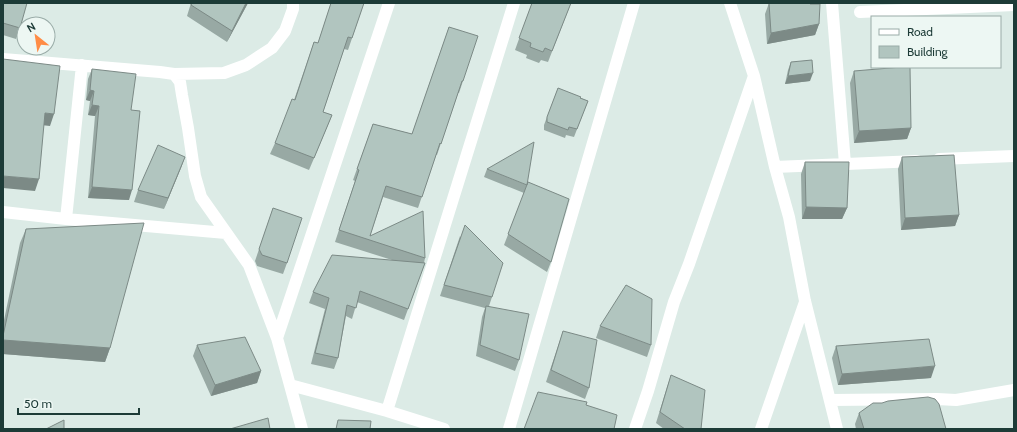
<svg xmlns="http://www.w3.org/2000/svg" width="1017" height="432" font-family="Cabin,sans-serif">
	<rect width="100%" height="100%" fill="#dcebe6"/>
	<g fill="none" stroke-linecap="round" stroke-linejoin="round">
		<path stroke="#fff" stroke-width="12" d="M730,3L754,76L775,167L789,217L805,301L837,429
			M832,3L845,164
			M860,12L1014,5
			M3,59L160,72L174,74L224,73L246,65L272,48L285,31L293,9V3
			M174,74L180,82L182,95L188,128L195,176L201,197L249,265L277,338L302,429
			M939,159L1014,156
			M775,167L917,161
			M3,212L66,219L226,233
			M66,219L82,65
			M277,338L389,3
			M290,385L387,411L444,429
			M830,400L937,399L956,400L1014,390
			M387,411L514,3
			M509,429L634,3
			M635,429L648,391L674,302L689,264L754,76
			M761,429L805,302"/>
	</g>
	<path fill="#98a9a4" d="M3,3L20,28L16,39L3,35Z
		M191,3H248L227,42L187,16Z
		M331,3H364L348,50L344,49L323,112L332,115L309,170L270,154L275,143L294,100L314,42L318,43Z
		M532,3H571L548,62L541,60L539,63L526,58L527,55L515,50Z
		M769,3H810L819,24L815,35L767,44L765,14Z
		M449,27L463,81L459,93H458L437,155H436L418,208L383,197L370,236L425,258L424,263H425L404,320L357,302L352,319L346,316L338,358L334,369L311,364L325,309L309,303L313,292L392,260L335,242L355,181L353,180L373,124L412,134Z
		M791,62L810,81L785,84L788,70Z
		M92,69L131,110L129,200L88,198L95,116L88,115L90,101L86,100L88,79Z
		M854,71L911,128L907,139L854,143L850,83Z
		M558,88L588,101L574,137L566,135L565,138L544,130V125Z
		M185,157L164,209L134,202L138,190Z
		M902,157L959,215L955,226L901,230L898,169Z
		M805,162L847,208L842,219H802L801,174Z
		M487,169L527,185L551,262L547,272L504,245L524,193L484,177Z
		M273,208L287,263L283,274L257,266L255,261Z
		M26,229L110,348L105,362L3,354V325L20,243Z
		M460,236L492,297L489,306L519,360L515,371L476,356L482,317L485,308L440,296Z
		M600,326L651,345L647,357L596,338Z
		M563,331L589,388L585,399L546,382Z
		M197,345L261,371L257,383L211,396L193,356Z
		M836,346L931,378L838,385L832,358Z
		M671,375L701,429H664L656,423L667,387Z
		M859,413L946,429H856L855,424Z"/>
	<path fill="#7c8a86" d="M246,3H248L227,42L232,31Z
		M819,24L815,35L767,44L771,33Z
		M813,73L810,81L785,84L788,76Z
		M90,90L94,91L90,101L86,100Z
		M92,105L99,106L95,116L88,115Z
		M45,113L54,114L50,126L41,125Z
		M332,115L327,126L309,170L314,158Z
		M911,128L907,139L854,143L859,131Z
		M185,157L181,168L164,209L168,198Z
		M3,176L39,179L35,191L3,188Z
		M92,187L132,190L129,200L88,198Z
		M806,207L847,208L842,219H802Z
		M959,215L955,226L901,230L905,218Z
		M3,340L110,348L105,362L3,354Z
		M935,366L931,378L838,385L842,374Z
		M261,371L257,383L211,396L215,385Z"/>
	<path fill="#b1c5bf" stroke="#7c8a86" d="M3,3H27L20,28L3,23Z
		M192,3H246L232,31L191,5Z
		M331,3H364L352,38L348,37L323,112L332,115L314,158L275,143L292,99L295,100L314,42L318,43Z
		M532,3H571L552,51L545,48L543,52L530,47L531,43L519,38Z
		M769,3H810V4H820L819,24L771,33Z
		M449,27L478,36L463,81H462L441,144L440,143L422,197L386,186L370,236L423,211L425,258L339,230L359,170L357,169L373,124L412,134Z
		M3,59L60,66L54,114L45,113L39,179L3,176Z
		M812,60L813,73L788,76L791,62Z
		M902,67H910L911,128L859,131L854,71Z
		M92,69L136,74L131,110L140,111L132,190L92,187L99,106L92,105L94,91L90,90Z
		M558,88L581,97L580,98L588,101L577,129L569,127L568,130L547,122V117Z
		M534,142L527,185L487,169Z
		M158,145L185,157L168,198L138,190Z
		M954,155L959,215L905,218L902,157Z
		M805,162H849L847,208L806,207Z
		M528,182L569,199L551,262L508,234Z
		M273,208L302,218L287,263L262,255L259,249Z
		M144,223L110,348L3,340V336L26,229Z
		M465,225L503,263L492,297L444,285Z
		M332,255L425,263L408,309L360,291L356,308L347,305L338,358L315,353L329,298L313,292Z
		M626,285L652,299L651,345L600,326Z
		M486,306L529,314L519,360L480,345Z
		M563,331L597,340L589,388L551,370Z
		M245,337L261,371L215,385L197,345Z
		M929,339L935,366L842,374L836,346Z
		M671,375L705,390L701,429H685L660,412Z
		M538,392L587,402L586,405L617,415L614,429H524Z
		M928,397L935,399L939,404L946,429H864L859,413L873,403H882L888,401Z
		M268,418L270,429H230Z
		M64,420V429H46Z
		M338,420L371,421L370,429H336Z"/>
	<rect width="1017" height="432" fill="none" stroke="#1d3b37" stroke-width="8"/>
	<rect x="871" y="16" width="130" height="52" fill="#edf7f3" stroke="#9aaca8"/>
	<rect x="879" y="29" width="20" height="6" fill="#ffffff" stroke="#9aaca8"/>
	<text x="907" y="36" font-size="12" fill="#1d3b37">Road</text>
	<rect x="879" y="46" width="20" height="12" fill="#b1c5bf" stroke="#9aaca8"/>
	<text x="907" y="56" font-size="12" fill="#1d3b37">Building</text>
	<g transform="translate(36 36) rotate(330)"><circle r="19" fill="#edf7f3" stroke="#9aaca8"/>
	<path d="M0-3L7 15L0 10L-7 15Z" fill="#ff8c46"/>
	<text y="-6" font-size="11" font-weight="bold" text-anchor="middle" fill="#1d3b37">N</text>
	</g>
	<path d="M18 408v6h121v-6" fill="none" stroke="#1d3b37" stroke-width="2"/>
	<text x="24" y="408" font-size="12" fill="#1d3b37" stroke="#edf7f3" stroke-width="3" paint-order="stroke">50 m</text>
</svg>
